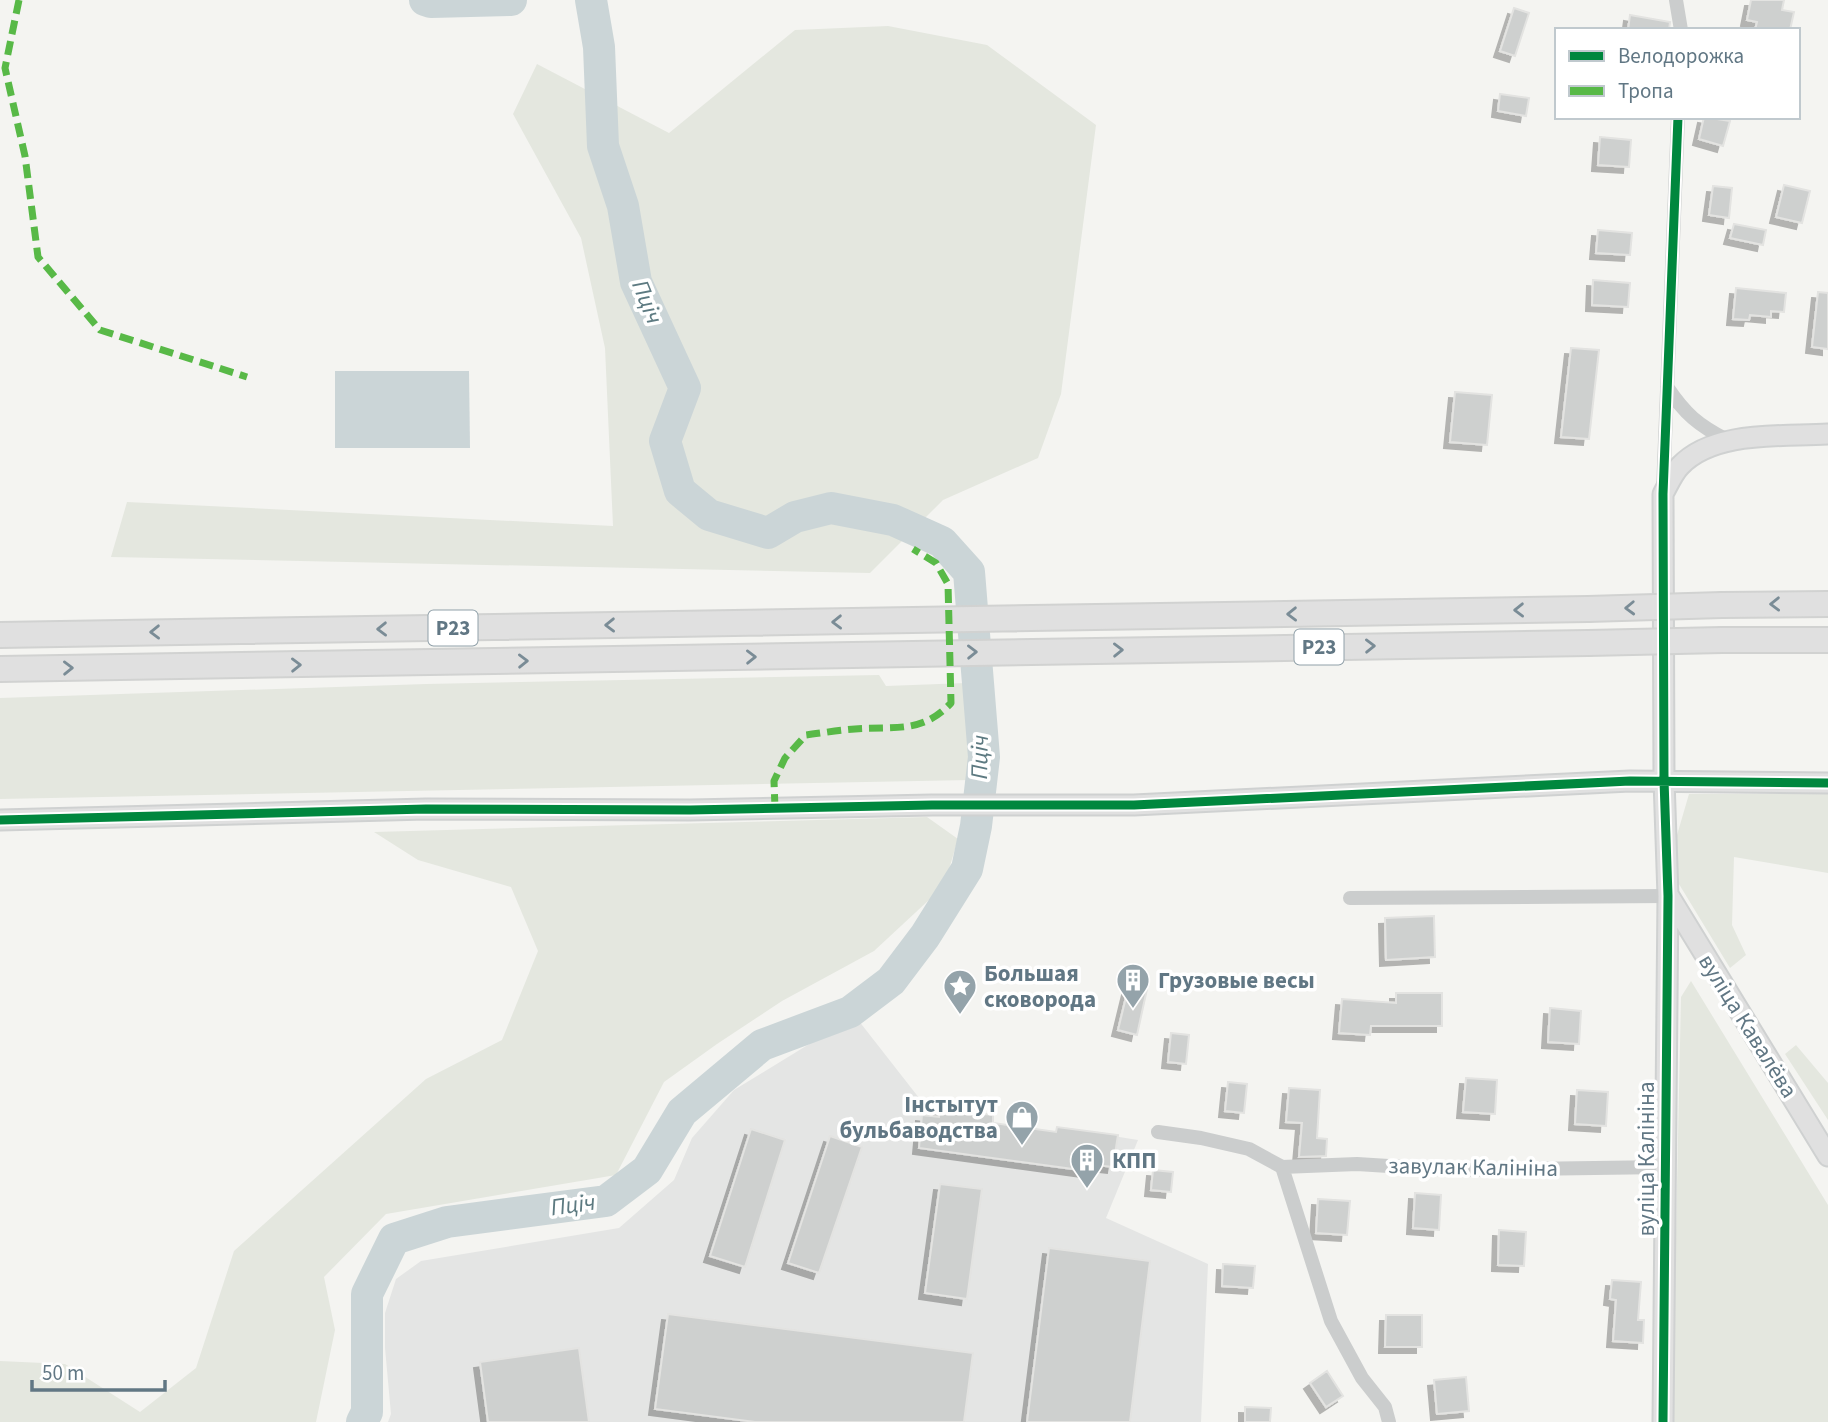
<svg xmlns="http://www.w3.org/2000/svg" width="1828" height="1422" font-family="'Source Sans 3',sans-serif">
	<defs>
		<filter id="shadow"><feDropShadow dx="-6" dy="6" stdDeviation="0" flood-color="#0004"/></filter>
	</defs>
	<rect width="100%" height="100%" fill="#f4f4f1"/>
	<path fill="#e4e5e4" d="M855,1016L923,1103V1115L939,1116L940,1109L993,1115V1123L1056,1132L1057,1127L1138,1140L1106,1218L1208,1264L1201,1422H388L391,1414L385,1348V1313L396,1279L421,1261L619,1228L674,1180L692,1138L734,1090Z"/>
	<path fill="#e4e7df" d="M888,26L987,45L1096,125L1061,394L1038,458L943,500L870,573L111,557L127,502L613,526L605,348L581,238L513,114L537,64L669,133L795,30Z
		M879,675L886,686L966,683L975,756L970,780L0,799V698L426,684Z
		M1689,794H1828V873L1734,857L1732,925L1746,955L1730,968L1668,866Z
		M927,817L958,839L944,886L874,951L782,1001L717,1044L664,1082L616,1175L386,1214L324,1277L335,1330L316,1422H0V1361L65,1364L140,1412L196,1368L234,1251L426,1079L502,1040L538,951L511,887L418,860L374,832Z
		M1691,981L1828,1205V1422H1672L1681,997Z
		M1796,1045L1828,1083V1120L1785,1054Z"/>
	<path fill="#cbd5d7" d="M335,371H469L470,448H335Z"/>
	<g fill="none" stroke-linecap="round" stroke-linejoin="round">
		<path stroke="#cbd5d7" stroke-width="32" d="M425,0L431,2L511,0
			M362,1422L367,1412V1294L394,1239L447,1222L606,1201L647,1170L682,1112L762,1045L850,1012L891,981L925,936L967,869L976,826L984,757L969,572L942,542L893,520L831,508L795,517L768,533L709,515L680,491L665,441L685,388L636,282L623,206L603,146L599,47L591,0"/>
	</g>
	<path fill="#ced0cf" stroke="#e3e3e1" stroke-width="2" filter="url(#shadow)" d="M1751,0H1784L1782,10L1794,12L1790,30H1755L1757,22L1747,20Z
		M1514,8L1529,13L1515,56L1500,51Z
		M1630,15L1670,22L1669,30H1628Z
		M1500,94L1529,98L1526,116L1498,111Z
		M1704,117L1730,121L1723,146L1699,139Z
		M1600,137L1631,140L1629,167L1598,165Z
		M1784,185L1810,191L1802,223L1776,217Z
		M1713,186L1732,188L1729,218L1709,215Z
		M1734,224L1766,230L1763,245L1730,238Z
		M1598,230L1632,233L1630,255L1596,253Z
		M1593,280L1630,283L1628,307L1592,305Z
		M1736,288L1786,293L1784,312L1771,311V317L1750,315L1749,320L1733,319Z
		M1818,292L1828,293V349L1812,347Z
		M1571,348L1599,350L1589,439L1561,437Z
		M1455,392L1492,395L1487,445L1450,442Z
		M1434,916L1435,957L1386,960L1385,918Z
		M1129,985L1147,989L1137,1035L1118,1030Z
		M1396,993H1442V1026H1371L1370,1035L1339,1033L1342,999L1396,1003Z
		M1550,1008L1581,1011L1579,1044L1548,1042Z
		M1171,1033L1189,1035L1186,1064L1168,1062Z
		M1466,1078L1497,1080L1495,1114L1463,1112Z
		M1228,1082L1247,1084L1244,1113L1225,1111Z
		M1289,1088L1320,1090L1317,1138L1327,1139L1326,1156L1299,1157L1302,1123L1286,1122Z
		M1577,1090L1608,1092L1606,1126L1575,1124Z
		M940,1109L993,1115V1123L1056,1132L1057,1127L1118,1135L1113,1167L1096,1165L1095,1172L919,1148L922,1115L939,1117Z
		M751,1129L785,1140L745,1267L710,1256Z
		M830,1136L862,1147L819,1273L788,1263Z
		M1153,1170L1173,1172L1171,1192L1151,1190Z
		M940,1184L982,1189L967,1299L925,1293Z
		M1415,1193L1441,1195L1439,1230L1413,1228Z
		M1318,1199L1350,1201L1347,1235L1316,1233Z
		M1499,1230L1526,1232L1524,1266L1498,1265Z
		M1049,1248L1150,1261L1130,1422H1027Z
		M1223,1264L1255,1266L1253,1288L1222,1286Z
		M1612,1280L1641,1282L1638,1320H1644L1643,1343L1613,1341L1616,1300L1610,1299Z
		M668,1314L973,1353L964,1422H755L655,1409Z
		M1386,1315H1422V1347H1385Z
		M579,1348L589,1422H488L480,1362Z
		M1327,1371L1343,1396L1326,1407L1310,1383Z
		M1466,1377L1469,1411L1437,1414L1434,1380Z
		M1245,1407L1271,1408L1270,1422H1245Z"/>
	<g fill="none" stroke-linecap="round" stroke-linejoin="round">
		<defs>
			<path id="secondary" d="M0,820L426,809L690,810L932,805H1134L1630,781L1828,783
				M1669,896L1828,1156
				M1663,1422L1668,896L1664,780L1663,494C1668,485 1673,473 1680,466C1714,430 1782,437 1828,434"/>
			<path id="highway" d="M1722,605L1828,604
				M0,635L1588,609
				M1722,640H1828
				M0,669L1588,643"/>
		</defs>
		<use href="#secondary" stroke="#cfd1d1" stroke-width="23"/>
		<use href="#highway" stroke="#d1d2d1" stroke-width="28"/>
		<path stroke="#cbcdcd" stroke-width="14" d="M1676,0L1681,30
			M1667,387C1685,414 1698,425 1727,440
			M1663,490L1678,117
			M1350,898L1668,896
			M1158,1132L1201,1138L1249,1149L1282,1167
			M1282,1167L1357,1164L1452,1170L1665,1167
			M1282,1167L1331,1321L1362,1378L1385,1407L1389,1422"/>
		<use href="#secondary" stroke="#e0e0e0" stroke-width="19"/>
		<use href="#highway" stroke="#e0e0e0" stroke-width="24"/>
		<defs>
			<path id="highway-bridge" d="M1588,609L1722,605
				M1588,643L1722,640"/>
		</defs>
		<use href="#highway-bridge" stroke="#d1d2d1" stroke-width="28" stroke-linecap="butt"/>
		<use href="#highway-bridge" stroke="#e0e0e0" stroke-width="24"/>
		<path stroke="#58b947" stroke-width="7" stroke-dasharray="14 7" stroke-linecap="butt" d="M19,0L5,68L25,156L38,257L100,330L247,377
			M775,808L774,781L785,758L806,735C822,733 839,730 855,729C894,726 922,734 951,703L948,584L936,563L913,549"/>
		<defs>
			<path id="cycleway" d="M0,820L426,809L690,810L932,805H1134L1630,781L1828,783
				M1663,1422L1668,896L1664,780L1663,494L1678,117"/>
		</defs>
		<use href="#cycleway" stroke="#fff" stroke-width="13"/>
		<use href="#cycleway" stroke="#00873e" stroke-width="9"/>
	</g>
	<defs><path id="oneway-chevron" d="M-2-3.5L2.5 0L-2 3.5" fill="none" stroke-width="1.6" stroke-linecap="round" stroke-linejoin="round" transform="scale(1.75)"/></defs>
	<g stroke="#7a8c96">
		<use href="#oneway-chevron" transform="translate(1775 604) rotate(179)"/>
		<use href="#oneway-chevron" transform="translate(1630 608) rotate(178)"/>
		<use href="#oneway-chevron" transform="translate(1519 610) rotate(179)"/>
		<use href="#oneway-chevron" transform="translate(1292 614) rotate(179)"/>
		<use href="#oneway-chevron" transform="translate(837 622) rotate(179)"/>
		<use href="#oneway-chevron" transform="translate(610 625) rotate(179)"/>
		<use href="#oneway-chevron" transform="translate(382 629) rotate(179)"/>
		<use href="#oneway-chevron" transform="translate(155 632) rotate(179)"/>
		<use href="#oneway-chevron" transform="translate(1370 646) rotate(-1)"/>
		<use href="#oneway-chevron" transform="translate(1118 650) rotate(-1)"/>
		<use href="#oneway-chevron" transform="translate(972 652) rotate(-1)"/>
		<use href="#oneway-chevron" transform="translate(751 657) rotate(-1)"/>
		<use href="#oneway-chevron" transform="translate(523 661) rotate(-1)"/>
		<use href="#oneway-chevron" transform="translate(296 665) rotate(-1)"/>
		<use href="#oneway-chevron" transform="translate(68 668) rotate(-1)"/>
	</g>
	<defs>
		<symbol id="building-pin" viewBox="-11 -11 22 30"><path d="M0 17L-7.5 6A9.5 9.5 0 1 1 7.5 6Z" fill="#94a3aa" stroke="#fff"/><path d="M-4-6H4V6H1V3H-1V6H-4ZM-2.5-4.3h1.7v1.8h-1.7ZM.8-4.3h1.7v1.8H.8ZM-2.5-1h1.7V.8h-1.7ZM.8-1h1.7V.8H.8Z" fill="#fff"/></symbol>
		<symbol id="sight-pin" viewBox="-11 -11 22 30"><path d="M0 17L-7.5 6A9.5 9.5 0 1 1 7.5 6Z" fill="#94a3aa" stroke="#fff"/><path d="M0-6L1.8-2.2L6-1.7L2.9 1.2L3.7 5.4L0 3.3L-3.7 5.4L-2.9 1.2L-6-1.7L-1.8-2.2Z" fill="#fff"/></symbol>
		<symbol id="shop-pin" viewBox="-11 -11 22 30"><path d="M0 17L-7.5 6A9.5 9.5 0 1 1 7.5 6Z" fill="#94a3aa" stroke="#fff"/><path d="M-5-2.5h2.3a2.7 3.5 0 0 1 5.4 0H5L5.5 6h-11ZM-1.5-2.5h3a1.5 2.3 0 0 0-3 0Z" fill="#fff"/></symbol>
	</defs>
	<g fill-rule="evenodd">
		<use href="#building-pin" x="1114" y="961" width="38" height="52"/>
		<use href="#sight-pin" x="941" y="967" width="38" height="52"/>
		<use href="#shop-pin" x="1003" y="1098" width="38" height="52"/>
		<use href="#building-pin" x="1068" y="1141" width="38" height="52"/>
	</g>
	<g text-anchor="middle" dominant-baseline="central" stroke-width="7" stroke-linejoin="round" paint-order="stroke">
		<g fill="#fff" stroke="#90a0a9" stroke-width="2">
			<rect x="428.5" y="610.5" width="49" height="35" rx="5"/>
			<rect x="1294.5" y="629.5" width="49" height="35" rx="5"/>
		</g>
		<g font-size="21" font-weight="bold" fill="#617784">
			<text x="453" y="628">Р23</text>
			<text x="1319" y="647">Р23</text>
		</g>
		<g font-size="23" font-weight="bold" fill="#617784" stroke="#fff" text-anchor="start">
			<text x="984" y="973">Большая<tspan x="984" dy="26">сковорода</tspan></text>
			<text x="1158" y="980">Грузовые весы</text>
			<text x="998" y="1104" text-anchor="end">Інстытут<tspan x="998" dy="26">бульбаводства</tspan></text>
			<text x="1112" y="1160">КПП</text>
		</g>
		<g font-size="23" fill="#617784" stroke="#fff">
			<text transform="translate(1748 1026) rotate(58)">вуліца Кавалёва</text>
			<text transform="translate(1646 1159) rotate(-90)">вуліца Калініна</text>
			<text transform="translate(1473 1167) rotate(1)">завулак Калініна</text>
		</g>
		<g font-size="24" font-style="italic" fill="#5d7a81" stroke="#fff">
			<text transform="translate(647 302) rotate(68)">Пціч</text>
			<text transform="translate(980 757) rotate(-89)">Пціч</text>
			<text transform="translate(573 1205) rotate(-8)">Пціч</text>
		</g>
	</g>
	<rect x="1555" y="28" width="245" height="91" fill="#ffffff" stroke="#c0c9ce" stroke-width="2"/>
	<rect x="1569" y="51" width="35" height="10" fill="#00873e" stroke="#c0c9ce" stroke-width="2"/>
	<text x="1618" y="63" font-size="21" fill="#617784">Велодорожка</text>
	<rect x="1569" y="86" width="35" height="10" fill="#58b947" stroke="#c0c9ce" stroke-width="2"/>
	<text x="1618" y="98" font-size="21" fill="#617784">Тропа</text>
	<path d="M32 1380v10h133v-10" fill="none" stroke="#617784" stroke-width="3.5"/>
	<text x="42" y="1380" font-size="21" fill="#617784" stroke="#ffffff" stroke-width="5" paint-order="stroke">50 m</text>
</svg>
